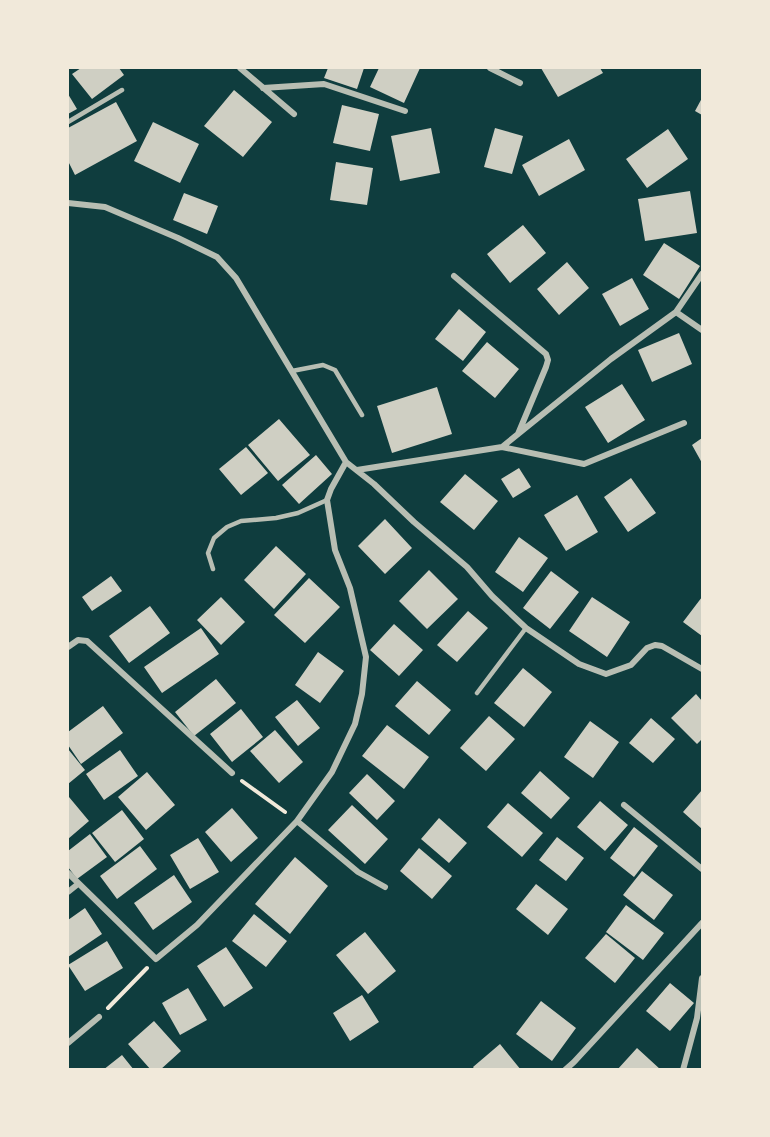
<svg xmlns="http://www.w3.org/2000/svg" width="770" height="1137" font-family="'Titillium Web',sans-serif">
	<rect width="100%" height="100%" fill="#0f3d3e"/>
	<path fill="#cfcfc3" d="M81,68H119L124,75L92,99L72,74Z
		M328,68H364L357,89L324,78Z
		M379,68H420L404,103L370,87Z
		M541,68H600L603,73L558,97Z
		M234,90L272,122L243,157L204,126Z
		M68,94L77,109L68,114Z
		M702,98V115L695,111Z
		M116,102L137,141L75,175L68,161V128Z
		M342,105L379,114L370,151L333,143Z
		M153,122L199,144L180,183L134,161Z
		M431,128L440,173L400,181L391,136Z
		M495,128L523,136L512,174L484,167Z
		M668,129L688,159L647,188L626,159Z
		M569,139L585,170L539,196L522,165Z
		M336,162L373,168L367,205L330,200Z
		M690,191L697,233L645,241L638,199Z
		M184,193L218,206L207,234L173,220Z
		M523,225L546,253L510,283L487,254Z
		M664,243L700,266L679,299L643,275Z
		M567,262L589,288L559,315L537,289Z
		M632,278L649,309L620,326L602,294Z
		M459,309L486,332L463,361L435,339Z
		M679,333L692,364L652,382L638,350Z
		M487,342L519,369L495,398L462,371Z
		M622,384L645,420L608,443L585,407Z
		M437,387L452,434L392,453L377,406Z
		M279,419L310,455L278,481L248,445Z
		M702,438V463L692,445Z
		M246,447L268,473L241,495L219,469Z
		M316,455L332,474L299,504L282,485Z
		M519,468L531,487L513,498L501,479Z
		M465,474L498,501L474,530L440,502Z
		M631,478L656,513L628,532L604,497Z
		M577,495L598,532L566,551L544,515Z
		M385,519L412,548L385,574L358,546Z
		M519,537L548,558L523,592L495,572Z
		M276,546L306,574L274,609L244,580Z
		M429,570L458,599L427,629L399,601Z
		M551,571L579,592L550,629L523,608Z
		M111,576L122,591L92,611L82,597Z
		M309,578L340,607L305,643L274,615Z
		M221,597L245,622L221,645L197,620Z
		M592,597L630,622L607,657L569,631Z
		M702,597V636L683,622Z
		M150,606L170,633L129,663L109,636Z
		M468,611L488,628L457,662L437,645Z
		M394,624L423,650L399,676L370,650Z
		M201,628L219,654L162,693L144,667Z
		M318,652L344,671L320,703L295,685Z
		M523,668L552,692L524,727L494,703Z
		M216,679L236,703L194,736L175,712Z
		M417,681L451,710L429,735L395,706Z
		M696,694L702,701V739L697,744L671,718Z
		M297,700L320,728L298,746L275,717Z
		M103,706L123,733L81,764L68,745V732Z
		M241,709L263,737L232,762L210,734Z
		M489,716L515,739L486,771L460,748Z
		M651,718L675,739L653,763L629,743Z
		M590,721L619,742L593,778L564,757Z
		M387,725L429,757L404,789L362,756Z
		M275,730L303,762L279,783L250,751Z
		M68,749L85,770L68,784Z
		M120,750L138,776L104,800L86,774Z
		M540,771L570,798L551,819L521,793Z
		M147,772L175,805L146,830L118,797Z
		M367,774L395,801L377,820L349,793Z
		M702,790V829L683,812Z
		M69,797L89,821L68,839V798Z
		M600,801L628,825L605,851L577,827Z
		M508,803L543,833L522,857L487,827Z
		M352,805L388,839L365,864L328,830Z
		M232,808L258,838L231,862L205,832Z
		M122,810L144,839L115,862L92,833Z
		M439,818L467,843L449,863L421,839Z
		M634,827L658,846L634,877L610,858Z
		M90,834L107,857L77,879L68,867V851Z
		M557,837L584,858L566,881L539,860Z
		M198,838L219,872L190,889L170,855Z
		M140,846L157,869L117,899L100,876Z
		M419,848L452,876L432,899L400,871Z
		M295,857L328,886L290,934L255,904Z
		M642,871L673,895L654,920L623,895Z
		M174,875L192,902L153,930L134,903Z
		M536,884L568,909L548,935L516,909Z
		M626,905L664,933L643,960L606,932Z
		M85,908L102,934L68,957V920Z
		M254,914L287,941L266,967L232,941Z
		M365,932L396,971L368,994L336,955Z
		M606,934L635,958L615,983L585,958Z
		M107,941L123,968L85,991L68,965Z
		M226,947L253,988L224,1007L197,966Z
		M670,983L694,1003L670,1031L646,1011Z
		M188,988L207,1020L180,1035L162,1003Z
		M362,995L379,1022L350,1041L333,1013Z
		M541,1001L576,1028L552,1061L516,1034Z
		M154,1021L181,1051L160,1070H151L128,1044Z
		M500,1044L521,1070H475L473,1067Z
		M637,1048L661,1070H617Z
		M122,1055L134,1070H103Z"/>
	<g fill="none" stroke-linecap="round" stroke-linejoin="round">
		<path stroke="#f1e9da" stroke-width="4" d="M242,781L285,812
			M108,1008L147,968"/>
		<path stroke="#b8beb3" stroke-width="4.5" d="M68,122L122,90
			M292,371L323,365L335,370L362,415
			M213,569L208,553L214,538L227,527L241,521L276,518L298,513L327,500
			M477,693L526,628"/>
		<path stroke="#b8beb3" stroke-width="6" d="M240,68L294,114
			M490,68L520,83
			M263,88L324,84L405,111
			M68,203L105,207L178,238L217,257L236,278L346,462L331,489L327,500L335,550L350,588L366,657L362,694L355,724L332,772L297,821L197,925L156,959L68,873
			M454,276L546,354L548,360L546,367L518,434
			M676,312L702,330
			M502,447L584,464L684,423
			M346,462L374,484L414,522L467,567L492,596L526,628L579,664L606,674L631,665L647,648L655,645L662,646L702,669
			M357,470L502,447L611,359L676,312L702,274
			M68,647L78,640L87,641L232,773
			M624,805L702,869
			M297,821L358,872L385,887
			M68,892L78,884
			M68,1043L99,1017
			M565,1070L574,1062L702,923
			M683,1070L697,1018L702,978"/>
	</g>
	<rect width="770" height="1137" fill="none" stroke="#f1e9da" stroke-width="138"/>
</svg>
